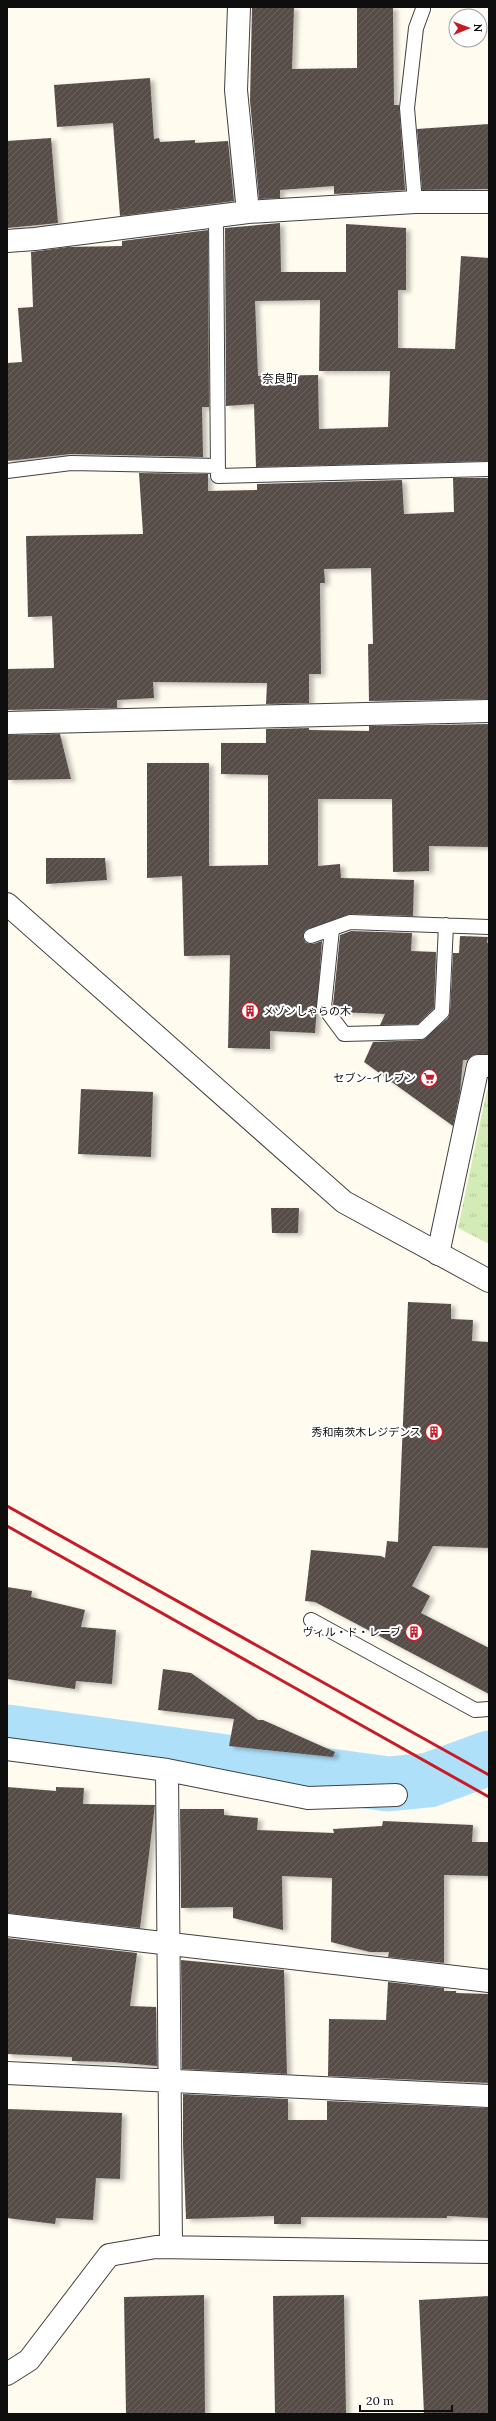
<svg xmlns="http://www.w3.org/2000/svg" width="496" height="2421" font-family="Lora,'Noto Sans JP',serif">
	<defs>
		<pattern id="park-tufts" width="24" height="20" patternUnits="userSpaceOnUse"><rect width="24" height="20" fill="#d3ecb5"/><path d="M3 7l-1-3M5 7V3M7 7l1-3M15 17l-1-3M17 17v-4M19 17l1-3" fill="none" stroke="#b4c99a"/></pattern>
		<pattern id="building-hatch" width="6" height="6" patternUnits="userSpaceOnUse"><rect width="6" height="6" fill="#574e49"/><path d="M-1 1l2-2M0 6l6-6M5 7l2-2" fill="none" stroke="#6a635f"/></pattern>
		<filter id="shadow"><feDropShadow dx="4.5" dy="2.5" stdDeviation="2" flood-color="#0004"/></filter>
	</defs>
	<rect width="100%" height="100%" fill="#fffbef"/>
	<path fill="url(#park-tufts)" d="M487,1090H489V1244L458,1228Z"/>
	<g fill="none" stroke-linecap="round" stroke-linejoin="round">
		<path stroke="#afe0fa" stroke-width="55" d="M7,1732L388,1784L429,1780L489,1758"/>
	</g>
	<path fill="url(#building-hatch)" fill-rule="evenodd" filter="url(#shadow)" d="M252,7H294L292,69L357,68V7H393L394,105H399L405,190L334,194V186L280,190V198L259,199L250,101Z
		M150,78L154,139L159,138L160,142L195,140V143L228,141L234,201L120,216L113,123L57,127L54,85Z
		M489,124V189L422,190L417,129Z
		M51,138L58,223L7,228V141Z
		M280,223L281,272H346V224L406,228V290H398V348L455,349L461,256L489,258V461L256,467L254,404L226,406L225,228ZM320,300L319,371H390L388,427L319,429L318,375L258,376L255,301Z
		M208,230L209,407H202L203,457L71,454L7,461V363L22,362L18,308L33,307L31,252L68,247L122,246V241Z
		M139,473L208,474V491L257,490V484L402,480L404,514L454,512L453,478H489V699L369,701L368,644H373L371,568L324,569L325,583H320L321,674H309V703L266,704L267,683L153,682L154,698L117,700V708L7,710V669L54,668L52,616L28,617L26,536L143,534Z
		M489,724V847L429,846V871L393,872L392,799H318V866L340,864L341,878L414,880L413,916L350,914L305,930L303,938L306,943L313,944L322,941L315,1033L270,1031V1049L228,1048L230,955L184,956L182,876L147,878V763H209V866L268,865V775L221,774V743H266V729L309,728V730L369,731V726Z
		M60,734L71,779L7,780V735Z
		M46,858H105L107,880L46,884Z
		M351,931L412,933L411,951L436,952L434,1008L418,1024L380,1025L385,1014L338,1012L333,1005L340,935Z
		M460,936L488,937L487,943H489V1054L473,1055L467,1060H463L460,1092L453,1126L364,1062L373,1042L422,1040L448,1018L450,1012L453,953H459Z
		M81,1089L153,1092L151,1157L78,1154Z
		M271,1208H299L298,1233H272Z
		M408,1302L451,1304V1319L473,1320L472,1341L489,1342V1548L433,1546L412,1586L430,1596L421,1613L489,1648V1694L315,1602L305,1601L311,1550L381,1556L385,1558L387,1541L398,1542Z
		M7,1587L32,1591L31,1597L85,1610L81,1627L116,1630L112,1684L76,1681L75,1689L7,1679Z
		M163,1669L191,1673L258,1720H263L335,1752L333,1757L229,1746L234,1719L158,1710Z
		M7,1787L56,1791V1787L84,1788L83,1804L155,1805L140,1928L7,1913Z
		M180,1809H224V1815L258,1818L257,1830L334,1833L333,1829L382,1826L383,1821L473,1825L472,1842H489V1876L444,1875V1963L388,1957L389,1952H370L331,1942L332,1878L282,1876L283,1930L233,1918V1907L181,1908Z
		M7,1938L137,1953L130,2006L156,2007L157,2066L113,2062L72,2061V2057L7,2054Z
		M181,1960L284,1970L287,2074L182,2069Z
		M388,1982L444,1988V1991H456V1993L489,1994V2083L328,2076L329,2019L386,2020Z
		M183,2094L288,2099V2120H327V2101L489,2108V2218L447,2216V2218L301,2217V2224H274V2216L186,2219L183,2145Z
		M7,2109L122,2113L120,2179L96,2178L93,2220L56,2218L55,2224L7,2218Z
		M204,2295L205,2414H126L124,2297Z
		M344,2295L346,2414H275L273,2296Z
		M489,2296V2414H424L419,2300Z"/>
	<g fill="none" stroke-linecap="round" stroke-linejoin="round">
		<defs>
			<path id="service" d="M415,202L407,108L416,28L423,9
				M216,216L218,476L489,469
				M7,471L71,463L218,466
				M332,929L324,1007L344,1034L421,1032L442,1012L446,925
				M311,936L350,922L489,927
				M311,1620L475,1710L489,1709"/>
			<path id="minor" d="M239,7L236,90L248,212
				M7,241L35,239L248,212L415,202H489
				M7,723L489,711
				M438,1254L478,1066H489
				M7,1749L167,1770L308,1798L396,1795
				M167,1770L171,2247
				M7,1925L489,1981
				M7,2073L489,2096
				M7,2374L29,2360L109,2255L156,2247L489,2252"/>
			<path id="tertiary" d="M7,904L344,1202L489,1281"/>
		</defs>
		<use href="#service" stroke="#414141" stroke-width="16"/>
		<use href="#minor" stroke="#414141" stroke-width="24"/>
		<use href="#tertiary" stroke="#414141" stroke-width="24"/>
		<use href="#service" stroke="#fff" stroke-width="14"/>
		<use href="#minor" stroke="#fff" stroke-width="22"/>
		<use href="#tertiary" stroke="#fff" stroke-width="22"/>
		<path stroke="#c71c28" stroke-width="3" d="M7,1506L489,1775
			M7,1526L489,1797"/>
	</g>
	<defs>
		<symbol id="building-ring" viewBox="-11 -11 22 22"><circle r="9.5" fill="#fff" stroke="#c71c28" stroke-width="1.5"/><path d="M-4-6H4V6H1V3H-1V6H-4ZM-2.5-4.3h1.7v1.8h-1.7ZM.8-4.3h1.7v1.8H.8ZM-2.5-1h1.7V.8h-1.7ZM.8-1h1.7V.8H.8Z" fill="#c71c28"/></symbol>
		<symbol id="supermarket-ring" viewBox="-11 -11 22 22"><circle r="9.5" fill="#fff" stroke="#c71c28" stroke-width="1.5"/><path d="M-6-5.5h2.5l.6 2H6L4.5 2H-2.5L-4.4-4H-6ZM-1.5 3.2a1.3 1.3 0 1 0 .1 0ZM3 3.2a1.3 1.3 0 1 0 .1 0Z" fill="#c71c28"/></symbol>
	</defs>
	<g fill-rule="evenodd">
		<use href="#building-ring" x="240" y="1001" width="20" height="20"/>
		<use href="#supermarket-ring" x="419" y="1068" width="20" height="20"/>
		<use href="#building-ring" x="424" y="1422" width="20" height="20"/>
		<use href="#building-ring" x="404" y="1622" width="20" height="20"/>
	</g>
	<g text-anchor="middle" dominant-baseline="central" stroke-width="4" stroke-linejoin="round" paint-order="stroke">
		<g font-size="11" fill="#0e0e0e" stroke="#fff" text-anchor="end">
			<text x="263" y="1011" text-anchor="start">メゾンしゃらの木</text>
			<text x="416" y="1078">セブン-イレブン</text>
			<text x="421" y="1432">秀和南茨木レジデンス</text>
			<text x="401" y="1632">ヴィル・ド・レーブ</text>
		</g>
		<g font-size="12" fill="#0e0e0e" stroke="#fff">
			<text x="280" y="378">奈良町</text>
		</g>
	</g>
	<rect width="496" height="2421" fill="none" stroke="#0e0e0e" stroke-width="16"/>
	<g transform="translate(468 28) rotate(89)"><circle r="19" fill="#ffffff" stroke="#9f9f9f"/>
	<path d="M0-3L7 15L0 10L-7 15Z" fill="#c71c28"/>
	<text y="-6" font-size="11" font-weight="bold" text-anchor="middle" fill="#0e0e0e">N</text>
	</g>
	<path d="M360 2405v6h92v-6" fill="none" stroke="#0e0e0e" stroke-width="2"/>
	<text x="366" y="2405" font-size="12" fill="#0e0e0e" stroke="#ffffff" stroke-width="3" paint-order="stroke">20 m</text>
</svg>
